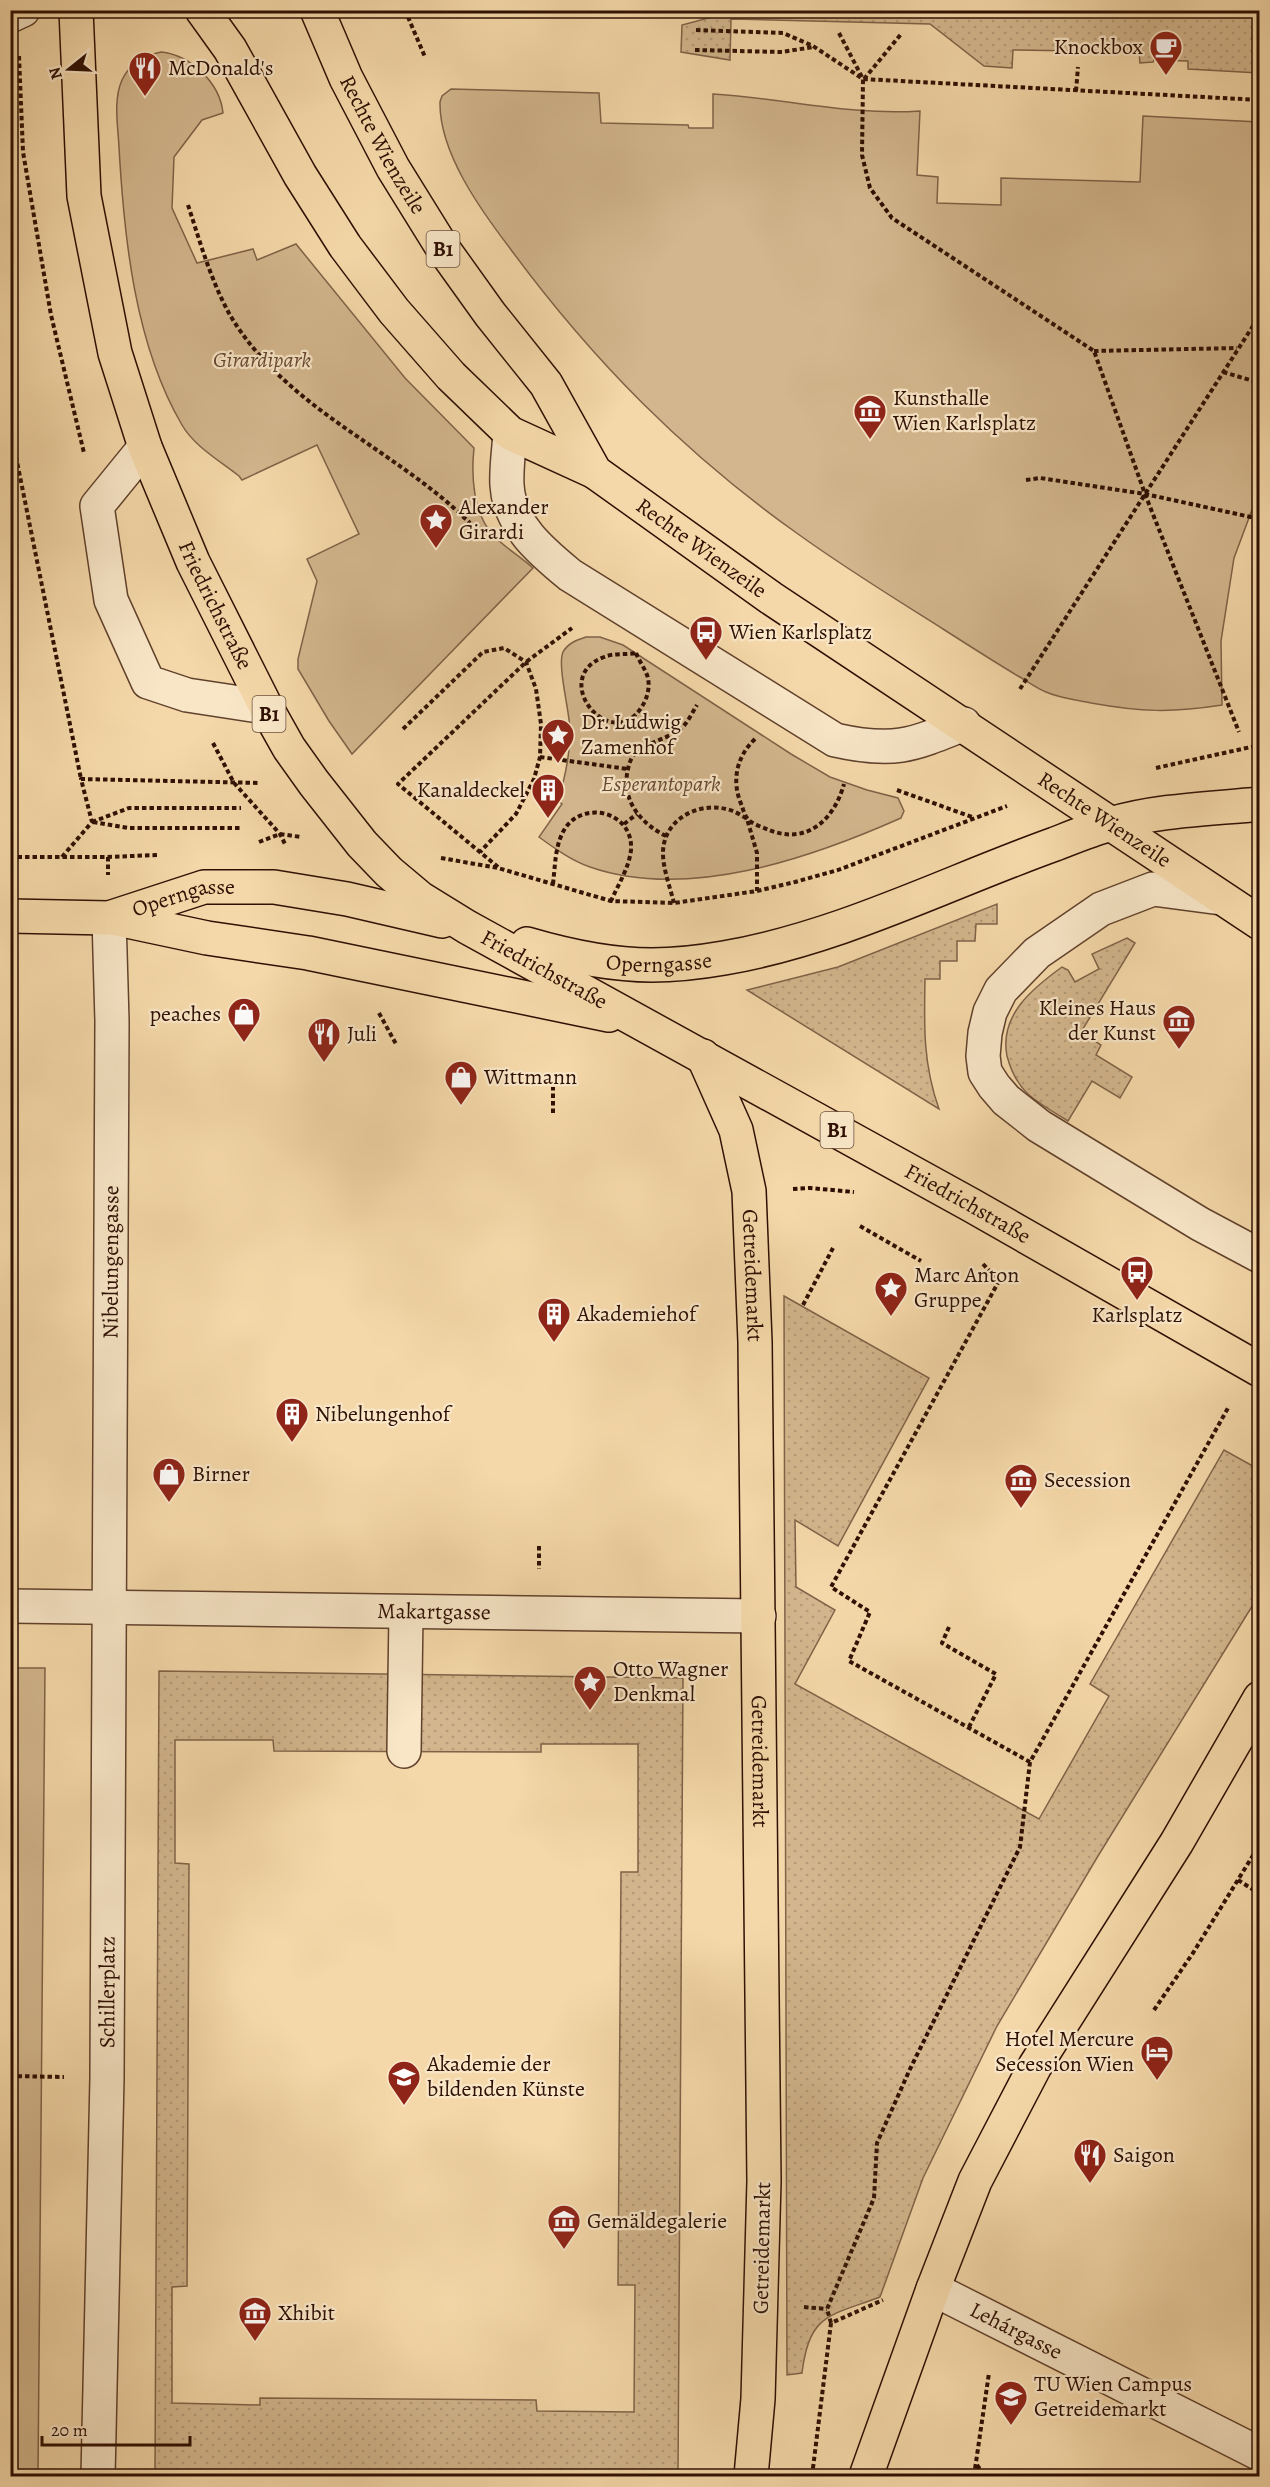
<svg xmlns="http://www.w3.org/2000/svg" width="1270" height="2487" font-family="Alegreya,serif">
	<defs>
		<pattern id="grass-dots" width="8" height="8" patternUnits="userSpaceOnUse" patternTransform="scale(1.5)"><rect width="8" height="8" fill="#d3b68d"/><path d="M2 2h.1M6 6h.1" fill="none" stroke="#b59b78" stroke-width="1.8" stroke-linecap="round"/></pattern>
	</defs>
	<rect width="100%" height="100%" fill="#f5d8a9"/>
	<filter id="stains"><feTurbulence type="fractalNoise" baseFrequency=".00333" numOctaves="4"/><feColorMatrix values="0 0 0 0 .2 0 0 0 0 .09 0 0 0 0 .02 0 0 0 .5 -.17"/></filter>
	<radialGradient id="worn" r=".72"><stop offset=".6" stop-color="#630" stop-opacity="0"/><stop offset="1" stop-color="#630" stop-opacity=".3"/></radialGradient>
	<path fill="url(#grass-dots)" stroke="#806248" stroke-width="1.5" fill-rule="evenodd" d="M1181,10L1259,12V73L1188,69V61L1154,60L1153,62L1140,63L1139,52L1013,50L1012,68L984,66L930,24L731,19L730,60L681,52L682,25L734,11Z
		M997,904V924H976L975,941H957V961H940V979H925C924,1026 923,1064 939,1109L747,990L838,967Z
		M1127,938L1135,943L1081,1032L1101,1045L1096,1055L1132,1077L1120,1098L1092,1081L1068,1121C1055,1113 1041,1105 1029,1095C1017,1084 1011,1071 1007,1056C999,1015 1033,988 1062,967L1068,970L1075,982L1099,969L1092,954Z
		M784,1296L929,1378L838,1546L795,1520L796,1587L835,1610L795,1684L1039,1819L1109,1696L1090,1684L1224,1450L1260,1470L1259,1595L1098,1856L997,2026L923,2178L880,2297C830,2316 809,2313 802,2373L787,2375Z
		M159,1671L683,1678L678,2476L155,2473ZM175,1740H273L274,1751L541,1752V1744H638V1872H621L618,2285H635L634,2412L537,2411L536,2400L260,2398V2405L172,2403V2287L187,2286L189,1864L175,1863Z"/>
	<path fill="#d3b68d" stroke="#806248" stroke-width="1.5" d="M161,52C191,55 220,83 223,113L202,120L174,157L172,208L197,263L253,249L257,260L296,244L405,378L474,448C471,476 473,513 493,535C504,547 521,557 533,568L352,754L329,721L298,669V659L317,581L307,559L359,534L317,445L242,480L239,476C220,461 194,446 182,425C135,345 124,238 119,147C118,126 113,100 122,80C130,63 144,56 161,52Z
		M451,89L599,93L601,123L688,125L689,128H713V94C782,98 851,116 920,111L917,175L938,177L937,203L1001,205V178L1140,182L1143,116L1259,122V491L1234,558L1221,641L1222,705C1171,713 1141,712 1091,703C1077,700 1059,698 1046,692C1036,688 1027,681 1018,676C993,661 968,645 943,629C894,598 845,568 798,534C684,453 592,360 509,247C480,209 439,152 440,102L442,96Z
		M586,637H600L623,645L791,754L830,777L867,790L898,798L904,811L901,818C811,858 688,901 590,867C572,861 554,848 539,837L562,804L558,801C565,778 570,755 570,731C570,712 557,666 563,652C568,643 577,640 586,637Z
		M11,1668H45L38,2475H10Z"/>
	<g fill="none" stroke-linecap="round" stroke-linejoin="round">
		<defs>
			<g id="minor">
				<path d="M10,16L23,10"/>
				<path d="M510,433C509,450 506,468 507,485C509,525 542,552 570,575L835,740C893,753 910,746 964,724"/>
				<path d="M145,447L97,506L111,600L148,682L187,695L266,707"/>
				<path d="M1221,898L1153,889L1101,909L1037,953L1001,990L990,1012L985,1033L983,1056L985,1072L994,1086L1006,1100L1039,1126L1200,1224L1260,1256"/>
				<path id="s1" d="M10,1606L759,1616"/>
				<path d="M404,1751L406,1613"/>
				<path id="s2" d="M933,2289L1260,2454"/>
				<path id="s3" d="M98,2476L107,2078L112,1021L109,918"/>
			</g>
			<g id="major">
				<path id="s4" d="M76,10L84,196L115,353L145,447L193,562L266,707L289,748L314,783L362,844L389,872L420,898L467,927L971,1205L1260,1370"/>
				<path d="M202,10L230,49L300,175L345,246L394,311L451,376L510,433L595,472"/>
				<path id="s5" d="M317,10L346,78L393,168L442,247L490,314L546,384L595,472L771,598L1260,923"/>
				<path id="s6" d="M10,916L109,918L204,887H274L347,899L442,921"/>
				<path d="M113,918L207,938L308,953L609,1015"/>
				<path id="s7" d="M527,944C568,956 609,965 652,965C676,965 701,962 724,958C840,938 946,883 1055,844C1073,837 1092,829 1111,824C1158,810 1210,809 1260,804"/>
				<path id="s8" d="M703,1056L736,1130L749,1191L755,1342L764,2181L758,2399L751,2476"/>
				<path d="M866,2476L933,2289L975,2181L1035,2066L1177,1842L1260,1698"/>
			</g>
		</defs>
		<use href="#minor" stroke="#60412c" stroke-width="36"/>
		<use href="#major" stroke="#2e0f03" stroke-width="36"/>
		<path stroke="#2e0f03" stroke-width="4" stroke-dasharray="4.5 3" stroke-linecap="butt" d="M405,10L425,57
			M696,30L783,33L813,46L863,79L1260,100
			M839,33L863,79L862,155L870,188L892,218L1094,351L1145,494L1239,732
			M695,50L782,52L813,47
			M19,56L23,152L51,315L84,453
			M864,79L902,33
			M1076,91L1078,67
			M188,205C200,242 211,281 230,315C277,395 366,437 436,493C448,502 459,513 470,523
			M1094,351L1237,348
			M1223,372L1260,383
			M10,427L81,779
			M1026,480L1040,478L1145,494L1260,519
			M636,653C639,661 646,670 648,678C650,689 647,699 641,708C610,754 548,678 604,657C613,653 626,655 636,653Z
			M1020,689L1260,315
			M403,729L483,652L504,648L526,662L536,689L541,724L540,757L534,779L516,814L480,852
			M755,739C736,757 731,782 742,806C743,810 745,816 748,819C752,824 762,827 769,830C807,845 834,820 844,784
			M213,743L234,783L280,834L285,844
			M540,757L628,769
			M1156,768L1260,745
			M897,790L972,817
			M92,822L129,808H241
			M93,822L129,828H241
			M624,824L637,814
			M666,836C642,824 623,803 627,774C628,768 630,760 633,756C644,743 664,740 678,731C686,726 692,713 697,705
			M259,842L280,834L301,837
			M10,857H108L157,855
			M62,857L92,822L81,779L260,783
			M108,857V875
			M441,858L498,868L611,901L674,903L757,891L795,882L838,870L1007,806
			M498,867L398,784L526,662L572,628
			M553,884C555,867 555,849 562,834C578,798 634,810 631,850C629,868 618,885 611,901
			M674,903C670,887 663,869 663,853C663,820 697,802 726,809C733,810 741,815 747,819L757,853V891
			M379,1013L396,1044
			M553,1113V1087
			M793,1189L810,1188L854,1192
			M860,1226L921,1261
			M983,1264L999,1281L831,1587L870,1612L849,1661L1030,1762L1228,1408
			M803,1305L833,1248
			M539,1546V1569
			M949,1627L942,1643L996,1674L969,1727
			M1238,1880L1260,1894
			M1154,2010L1193,1953L1260,1844
			M10,2076L64,2077
			M804,2307L827,2309
			M831,2323L827,2309L874,2198L877,2143L910,2069L1020,1847L1030,1762
			M977,2465L985,2476
			M812,2476L831,2323L883,2300
			M974,2476L989,2373"/>
		<use href="#minor" stroke="#f8e6c7" stroke-width="33"/>
		<use href="#major" stroke="#f5d8a9" stroke-width="33"/>
	</g>
	<defs>
		<symbol id="cafe-pin" viewBox="-11 -11 22 30"><path d="M0 17L-7.5 6A9.5 9.5 0 1 1 7.5 6Z" fill="#8f2418" stroke="#f8e6c7"/><path d="M-5.5-4.5H6V0H3Q3 3.5 0 3.5H-2.5Q-5.5 3.5-5.5 0ZM3-3.2v2h1.7v-2ZM-6 4.5H4V6H-6Z" fill="#fff"/></symbol>
		<symbol id="restaurant-pin" viewBox="-11 -11 22 30"><path d="M0 17L-7.5 6A9.5 9.5 0 1 1 7.5 6Z" fill="#8f2418" stroke="#f8e6c7"/><path d="M-5-6h1v4h1v-4h1v4h1v-4h1v5L-1.5 .5V6h-2V.5L-5-1ZM5-6V6H3V1.5H1.5Q1.5-4 5-6Z" fill="#fff"/></symbol>
		<symbol id="museum-pin" viewBox="-11 -11 22 30"><path d="M0 17L-7.5 6A9.5 9.5 0 1 1 7.5 6Z" fill="#8f2418" stroke="#f8e6c7"/><path d="M0-6L6-3V-2H-6V-3ZM-5-1h2V3h-2ZM-1-1h2V3h-2ZM3-1h2V3H3ZM-6 4H6V6H-6Z" fill="#fff"/></symbol>
		<symbol id="sight-pin" viewBox="-11 -11 22 30"><path d="M0 17L-7.5 6A9.5 9.5 0 1 1 7.5 6Z" fill="#8f2418" stroke="#f8e6c7"/><path d="M0-6L1.8-2.2L6-1.7L2.9 1.2L3.7 5.4L0 3.3L-3.7 5.4L-2.9 1.2L-6-1.7L-1.8-2.2Z" fill="#fff"/></symbol>
		<symbol id="bus-pin" viewBox="-11 -11 22 30"><path d="M0 17L-7.5 6A9.5 9.5 0 1 1 7.5 6Z" fill="#8f2418" stroke="#f8e6c7"/><path d="M-5-6H5V4H4V6H2V4H-2V6H-4V4H-5ZM-3.5-4V0h7V-4ZM-3.5 1.2v1.5H-2V1.2ZM2 1.2v1.5H3.5V1.2Z" fill="#fff"/></symbol>
		<symbol id="building-pin" viewBox="-11 -11 22 30"><path d="M0 17L-7.5 6A9.5 9.5 0 1 1 7.5 6Z" fill="#8f2418" stroke="#f8e6c7"/><path d="M-4-6H4V6H1V3H-1V6H-4ZM-2.5-4.3h1.7v1.8h-1.7ZM.8-4.3h1.7v1.8H.8ZM-2.5-1h1.7V.8h-1.7ZM.8-1h1.7V.8H.8Z" fill="#fff"/></symbol>
		<symbol id="shop-pin" viewBox="-11 -11 22 30"><path d="M0 17L-7.5 6A9.5 9.5 0 1 1 7.5 6Z" fill="#8f2418" stroke="#f8e6c7"/><path d="M-5-2.5h2.3a2.7 3.5 0 0 1 5.4 0H5L5.5 6h-11ZM-1.5-2.5h3a1.5 2.3 0 0 0-3 0Z" fill="#fff"/></symbol>
		<symbol id="hotel-pin" viewBox="-11 -11 22 30"><path d="M0 17L-7.5 6A9.5 9.5 0 1 1 7.5 6Z" fill="#8f2418" stroke="#f8e6c7"/><path d="M-6-4.5h1.5V1H6V5H4.5V3h-9V5H-6ZM-4 0a1.8 1.8 0 1 1 3.6 0ZM.5 0V-2.5h3Q6-2.5 6 0Z" fill="#fff"/></symbol>
		<symbol id="university-pin" viewBox="-11 -11 22 30"><path d="M0 17L-7.5 6A9.5 9.5 0 1 1 7.5 6Z" fill="#8f2418" stroke="#f8e6c7"/><path d="M0-5L7-2L0 1L-7-2ZM-4 1L0 2.5L4 1V4Q0 6-4 4Z" fill="#fff"/></symbol>
	</defs>
	<g fill-rule="evenodd">
		<use href="#cafe-pin" x="1147" y="28" width="38" height="52"/>
		<use href="#restaurant-pin" x="126" y="49" width="38" height="52"/>
		<use href="#museum-pin" x="851" y="392" width="38" height="52"/>
		<use href="#sight-pin" x="417" y="501" width="38" height="52"/>
		<use href="#bus-pin" x="687" y="613" width="38" height="52"/>
		<use href="#sight-pin" x="539" y="716" width="38" height="52"/>
		<use href="#building-pin" x="529" y="771" width="38" height="52"/>
		<use href="#shop-pin" x="225" y="995" width="38" height="52"/>
		<use href="#museum-pin" x="1160" y="1002" width="38" height="52"/>
		<use href="#restaurant-pin" x="305" y="1015" width="38" height="52"/>
		<use href="#shop-pin" x="442" y="1058" width="38" height="52"/>
		<use href="#bus-pin" x="1118" y="1253" width="38" height="52"/>
		<use href="#sight-pin" x="872" y="1269" width="38" height="52"/>
		<use href="#building-pin" x="535" y="1295" width="38" height="52"/>
		<use href="#building-pin" x="273" y="1395" width="38" height="52"/>
		<use href="#shop-pin" x="150" y="1455" width="38" height="52"/>
		<use href="#museum-pin" x="1002" y="1461" width="38" height="52"/>
		<use href="#sight-pin" x="571" y="1663" width="38" height="52"/>
		<use href="#hotel-pin" x="1138" y="2033" width="38" height="52"/>
		<use href="#university-pin" x="385" y="2058" width="38" height="52"/>
		<use href="#restaurant-pin" x="1071" y="2136" width="38" height="52"/>
		<use href="#museum-pin" x="545" y="2202" width="38" height="52"/>
		<use href="#museum-pin" x="236" y="2294" width="38" height="52"/>
		<use href="#university-pin" x="992" y="2378" width="38" height="52"/>
	</g>
	<g text-anchor="middle" dominant-baseline="central" stroke-width="4.5" stroke-linejoin="round" paint-order="stroke">
		<g fill="#f8e6c7" stroke="#6b503e" stroke-width="1.5">
			<rect x="426.5" y="231" width="33" height="36" rx="4.5"/>
			<rect x="252.5" y="696" width="33" height="36" rx="4.5"/>
			<rect x="820.5" y="1112" width="33" height="36" rx="4.5"/>
		</g>
		<g font-size="21" font-weight="bold" fill="#2e0f03">
			<text x="443" y="249">B1</text>
			<text x="269" y="714">B1</text>
			<text x="837" y="1130">B1</text>
		</g>
		<g font-size="22" fill="#2e0f03" stroke="#f8e6c7" text-anchor="start">
			<text x="1143" y="47" text-anchor="end">Knockbox</text>
			<text x="168" y="68">McDonald's</text>
			<text x="893" y="398">Kunsthalle<tspan x="893" dy="25">Wien Karlsplatz</tspan></text>
			<text x="459" y="507">Alexander<tspan x="459" dy="25">Girardi</tspan></text>
			<text x="729" y="632">Wien Karlsplatz</text>
			<text x="581" y="722">Dr. Ludwig<tspan x="581" dy="25">Zamenhof</tspan></text>
			<text x="525" y="790" text-anchor="end">Kanaldeckel</text>
			<text x="1156" y="1008" text-anchor="end">Kleines Haus<tspan x="1156" dy="25">der Kunst</tspan></text>
			<text x="221" y="1014" text-anchor="end">peaches</text>
			<text x="347" y="1034">Juli</text>
			<text x="484" y="1077">Wittmann</text>
			<text x="914" y="1275">Marc Anton<tspan x="914" dy="25">Gruppe</tspan></text>
			<text x="577" y="1314">Akademiehof</text>
			<text x="1137" y="1315" text-anchor="middle">Karlsplatz</text>
			<text x="315" y="1414">Nibelungenhof</text>
			<text x="192" y="1474">Birner</text>
			<text x="1044" y="1480">Secession</text>
			<text x="613" y="1669">Otto Wagner<tspan x="613" dy="25">Denkmal</tspan></text>
			<text x="1134" y="2039" text-anchor="end">Hotel Mercure<tspan x="1134" dy="25">Secession Wien</tspan></text>
			<text x="427" y="2064">Akademie der<tspan x="427" dy="25">bildenden Künste</tspan></text>
			<text x="1113" y="2155">Saigon</text>
			<text x="587" y="2221">Gemäldegalerie</text>
			<text x="278" y="2313">Xhibit</text>
			<text x="1034" y="2384">TU Wien Campus<tspan x="1034" dy="25">Getreidemarkt</tspan></text>
		</g>
		<g font-size="22" fill="#2e0f03" stroke="#f8e6c7">
			<text stroke="none"><textPath href="#s5" startOffset="150">Rechte Wienzeile</textPath></text>
			<text stroke="none"><textPath href="#s5" startOffset="672">Rechte Wienzeile</textPath></text>
			<text stroke="none"><textPath href="#s4" startOffset="618">Friedrichstraße</textPath></text>
			<text stroke="none"><textPath href="#s5" startOffset="1158">Rechte Wienzeile</textPath></text>
			<text stroke="none"><textPath href="#s6" startOffset="177">Operngasse</textPath></text>
			<text stroke="none"><textPath href="#s7" startOffset="134">Operngasse</textPath></text>
			<text stroke="none"><textPath href="#s4" startOffset="1122">Friedrichstraße</textPath></text>
			<text stroke="none"><textPath href="#s4" startOffset="1606">Friedrichstraße</textPath></text>
			<text stroke="none"><textPath href="#s3" startOffset="1214">Nibelungengasse</textPath></text>
			<text stroke="none"><textPath href="#s8" startOffset="228">Getreidemarkt</textPath></text>
			<text stroke="none"><textPath href="#s1" startOffset="424">Makartgasse</textPath></text>
			<text stroke="none"><textPath href="#s8" startOffset="714">Getreidemarkt</textPath></text>
			<text stroke="none"><textPath href="#s3" startOffset="484">Schillerplatz</textPath></text>
			<text transform="translate(762 2248) rotate(-89)">Getreidemarkt</text>
			<text stroke="none"><textPath href="#s2" startOffset="93">Lehárgasse</textPath></text>
		</g>
		<g font-size="22" font-style="italic" fill="#684933" stroke="#f8e6c7">
			<text x="262" y="360">Girardipark</text>
			<text x="661" y="784">Esperantopark</text>
		</g>
	</g>
	<rect width="1270" height="2487" fill="none" stroke="#f5d8a9" stroke-width="36"/>
	<rect x="12" y="12" width="1246" height="2463" fill="none" stroke="#2e0f03" stroke-width="3"/>
	<rect x="18" y="18" width="1234" height="2451" fill="none" stroke="#2e0f03" stroke-width="1.5"/>
	<g transform="translate(69 69) rotate(252)" stroke="#f8e6c7" stroke-width="4.5" paint-order="stroke">
	<path d="M0-4.5L10 22L0 15L-10 22Z" fill="#2e0f03"/>
	<text y="-9" font-size="16" font-weight="bold" text-anchor="middle" fill="#2e0f03">N</text>
	</g>
	<path d="M42 2436v9h148v-9" fill="none" stroke="#2e0f03" stroke-width="3"/>
	<text x="51" y="2436" font-size="18" fill="#2e0f03" stroke="#f8e6c7" stroke-width="4.5" paint-order="stroke">20 m</text>
	<rect width="100%" height="100%" filter="url(#stains)"/>
	<rect width="100%" height="100%" fill="url(#worn)"/>
</svg>
